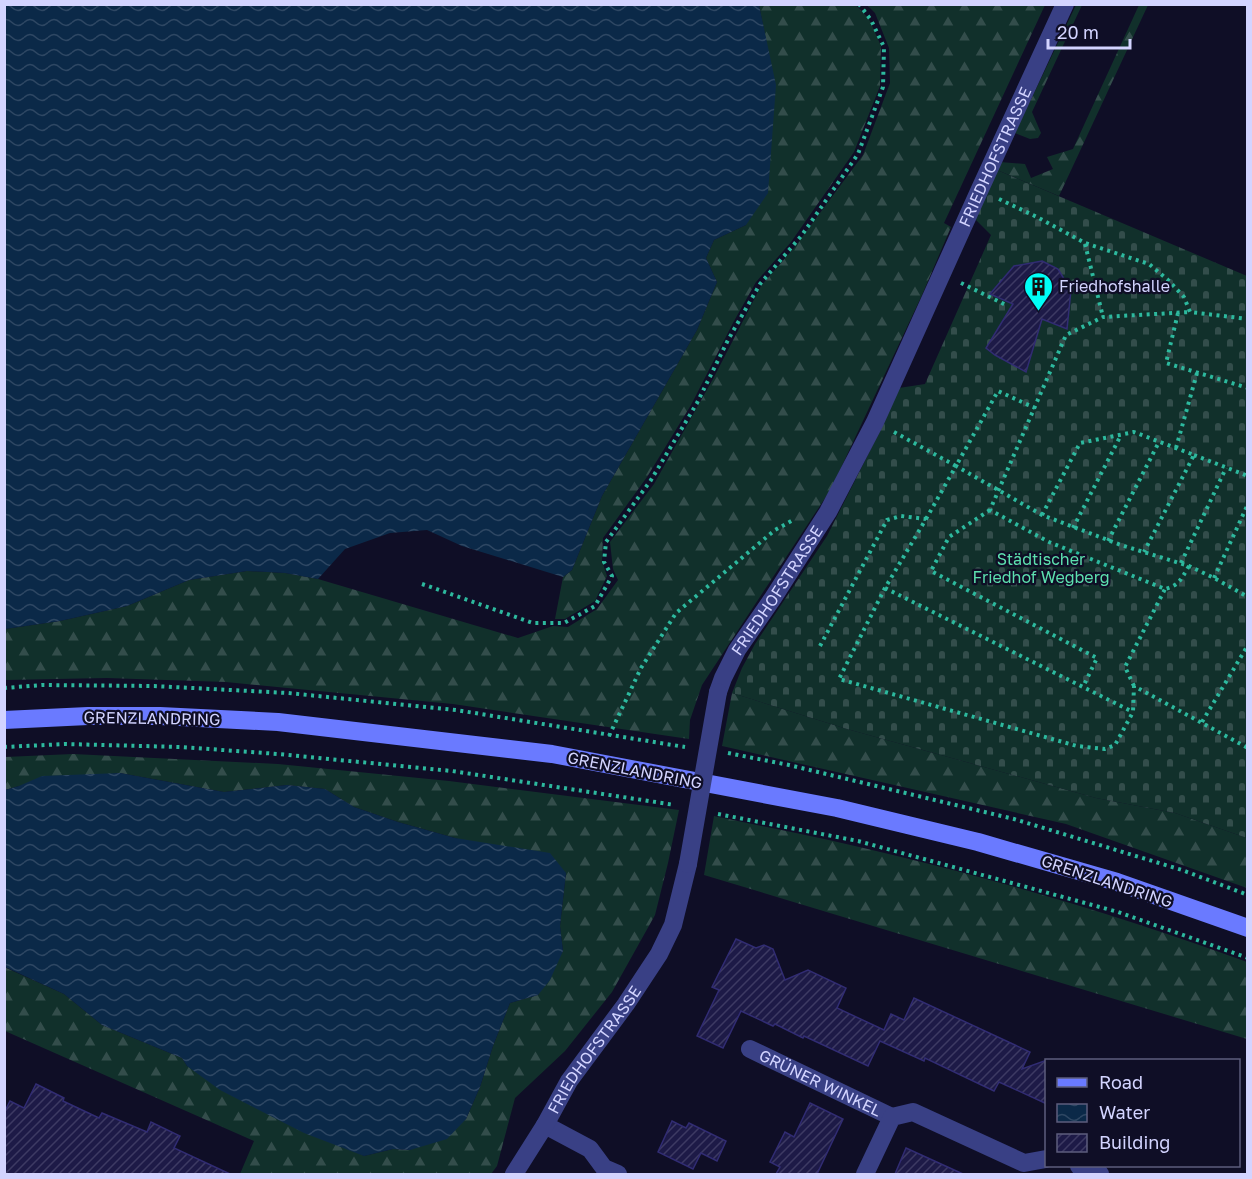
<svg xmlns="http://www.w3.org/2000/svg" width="1252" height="1179" font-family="'Golos Text',sans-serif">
	<defs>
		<pattern id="forest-firs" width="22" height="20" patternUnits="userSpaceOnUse" patternTransform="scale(1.5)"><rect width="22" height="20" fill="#11302b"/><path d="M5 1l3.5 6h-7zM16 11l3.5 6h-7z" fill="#334d4b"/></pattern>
		<pattern id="cemetery-stones" width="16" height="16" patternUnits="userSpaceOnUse" patternTransform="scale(1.5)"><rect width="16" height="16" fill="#11302b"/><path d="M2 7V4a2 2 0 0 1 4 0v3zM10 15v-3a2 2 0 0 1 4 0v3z" fill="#334d4b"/></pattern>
		<pattern id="water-waves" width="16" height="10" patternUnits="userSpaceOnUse" patternTransform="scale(1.5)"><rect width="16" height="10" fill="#0b2948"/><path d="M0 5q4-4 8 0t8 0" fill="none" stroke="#2e4763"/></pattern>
		<pattern id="building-hatch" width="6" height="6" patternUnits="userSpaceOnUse" patternTransform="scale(1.5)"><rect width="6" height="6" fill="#1d1a47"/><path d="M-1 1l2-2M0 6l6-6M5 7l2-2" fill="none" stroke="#3d3a63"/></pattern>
	</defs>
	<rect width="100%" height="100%" fill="#0f0e26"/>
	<path fill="url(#forest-firs)" d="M759,5H856L869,19L881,46L880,86L854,152L791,242L756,282L734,321L691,405L647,477L603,538L602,561L607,576L595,601L565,619H555L563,577L572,570L602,496L697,330L717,282L706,258L714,240L746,225L775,85Z
		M867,5H1045L944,223L951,227L922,295L831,489L702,685L690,720L689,739L453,704L226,682L107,678L5,680V629L60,621L127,606L189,580L247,571L285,573L318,579L518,638L553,626L568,627L597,609L618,580L613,569L610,542L654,484L713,379L761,286L794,248L863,155L890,83L889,48L875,13Z
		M1076,5H1082L1032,112L1041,133L1038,138L1030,139L1015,133Z
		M1139,5H1148L1059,196L997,170L1000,162L1025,164L1031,178L1053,169L1047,157L1073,149Z
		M732,693L847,729L1096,798L1175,813L1247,838V888L1066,824L722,746Z
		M73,754L278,764L449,781L679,810L668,863L655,915L612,992L565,1051L515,1098L497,1166L491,1174H240L254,1141L5,1031L4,967L64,994L102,1025L182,1058L187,1066L364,1156L393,1149L410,1150L466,1119L480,1087L493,1046L510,1003L538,995L563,951L560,926L566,873L455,838L398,822L354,807L325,789L287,785L224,792L120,773L19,786L5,790V757Z
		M714,816C775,829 837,841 897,856C1016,885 1133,920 1247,962V1039L704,875Z"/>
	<path fill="url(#cemetery-stones)" d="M997,170L1247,276V838L1175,813L1096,798L847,729L732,693L742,668L755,644L827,536L882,427L899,388L925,384L991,235L975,219Z"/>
	<path fill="url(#water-waves)" d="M5,4L759,5L776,85L768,193L746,225L714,240L706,258L717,282L697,330L602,496L572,570L563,577L462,546L427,530L390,533L345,549L318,579L285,573L247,571L189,580L127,606L60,621L5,629Z
		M120,773L224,792L287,785L325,789L354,807L398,822L455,838L550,853L566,873L560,926L563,951L550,980L538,995L510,1003L493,1046L480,1087L466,1119L447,1139L410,1150L393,1149L364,1156L304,1133L220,1090L187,1066L182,1058L102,1025L64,994L5,967V790L19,786L42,776Z"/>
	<path fill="url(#building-hatch)" stroke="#312c73" stroke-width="1.5" d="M1042,261L1058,269L1071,290L1067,329L1042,319L1026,372L995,355L986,348L1013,304L990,294L1014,266Z
		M736,939L756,948L764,945L773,949L785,980L808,970L846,988L837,1008L884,1030L891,1014L904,1020L914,998L1030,1052L1022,1069L1047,1060V1104L999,1082L994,1091L925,1058L924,1061L880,1041L868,1066L804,1036L803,1038L775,1024L773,1026L741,1011L723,1048L697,1036L719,990L712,987Z
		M36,1084L64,1098L63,1101L99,1118L102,1113L147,1132L151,1122L180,1136L174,1148L230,1174H4V1113L10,1101L24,1108Z
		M810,1103L843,1119L817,1174H776L780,1167L770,1162L785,1132L794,1137Z
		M672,1121L686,1128L689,1123L726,1141L717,1161L701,1153L693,1169L658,1152Z
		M906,1148L963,1174H895Z"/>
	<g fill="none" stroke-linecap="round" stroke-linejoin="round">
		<path stroke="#2db99e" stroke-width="4" stroke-dasharray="3 4.5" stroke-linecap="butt" d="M999,199L1037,217L1085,243L1149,264L1168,280L1184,297L1190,312L1248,319
			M1085,244L1103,317
			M961,283L1006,305
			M1178,313L1166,363L1248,388
			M894,432L956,466L998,391L1035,408
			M1176,448L1197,373
			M1194,455L1248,476
			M990,510L949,537L931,571L1097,658L1083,687
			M1042,515L1080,443L1134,432L1194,455L1144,552
			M926,519L956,466L1042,515L1121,545L1189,566L1214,578L1248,597
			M1073,528L1121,435
			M1108,541L1159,442
			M1181,563L1226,468
			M1189,566C1181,579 1180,585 1165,589L1049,542L990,510L1066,335L1103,317L1190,312
			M1214,578L1248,504
			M422,584L533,623H564L595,606L612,576L604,562L606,542L651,480L697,403L728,340L760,284L802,235L858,154L883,87L884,47L871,20L859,4
			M885,588L1133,712
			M820,646L887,520L901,516L926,519L885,588L839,679L1077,746L1105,749L1115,745L1133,712L1134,686L1248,748
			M1134,686L1125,667L1165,589
			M4,688L42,685L154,686L288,693L456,710L685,747
			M1202,722L1248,645
			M609,736L641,668L676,613L775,530L795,519
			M4,747L65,744L181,747L278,754L452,771L675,805
			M728,753L789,765L1014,819L1182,870L1248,895
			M718,814L858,841L1118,912L1248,958"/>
		<g stroke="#394085" stroke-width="18">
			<path id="s1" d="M718,692L723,678L737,650L773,598L828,512L875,422L980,189L1065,4"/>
			<path id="s2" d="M750,1049L892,1117"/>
			<path d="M545,1125L590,1149L604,1168L618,1174"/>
			<path d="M1079,1166L1100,1174"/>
			<path id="s3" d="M514,1174L545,1125L569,1081L626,1004L659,954L673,925L688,864"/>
			<path d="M865,1174L892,1117L913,1112L1024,1163L1046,1159"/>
		</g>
		<path stroke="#6a7aff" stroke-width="18" d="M4,720L88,716H160L278,722L552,754L837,808L978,842L1117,882L1248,928"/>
		<path stroke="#394085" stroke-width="18" d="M688,864L718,692"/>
	</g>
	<defs>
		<symbol id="building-pin" viewBox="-11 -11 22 30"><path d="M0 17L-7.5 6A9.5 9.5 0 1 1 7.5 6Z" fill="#00fef6" stroke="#0f0e26"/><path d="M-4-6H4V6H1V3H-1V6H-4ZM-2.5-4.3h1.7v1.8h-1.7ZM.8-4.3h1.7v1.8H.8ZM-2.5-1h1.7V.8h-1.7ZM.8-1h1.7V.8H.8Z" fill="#111"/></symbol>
	</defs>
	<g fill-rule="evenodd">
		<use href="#building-pin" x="1022" y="270" width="33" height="45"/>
	</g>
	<g text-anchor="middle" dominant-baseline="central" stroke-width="4.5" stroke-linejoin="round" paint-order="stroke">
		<g font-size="16" fill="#d3d4ff" stroke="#0f0e26">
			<text stroke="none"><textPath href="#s1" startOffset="604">FRIEDHOFSTRASSE</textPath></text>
			<text stroke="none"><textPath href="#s1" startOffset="118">FRIEDHOFSTRASSE</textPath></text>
			<text transform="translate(152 718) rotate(1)">GRENZLANDRING</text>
			<text transform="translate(635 770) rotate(11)">GRENZLANDRING</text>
			<text transform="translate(1107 881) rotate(18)">GRENZLANDRING</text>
			<text stroke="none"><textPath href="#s3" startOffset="148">FRIEDHOFSTRASSE</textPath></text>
			<text stroke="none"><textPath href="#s2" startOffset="78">GRÜNER WINKEL</textPath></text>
		</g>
		<g font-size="16" fill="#d3d4ff" stroke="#0f0e26" text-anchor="start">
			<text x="1059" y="286">Friedhofshalle</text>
		</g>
		<g font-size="16" fill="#5de1af" stroke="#0f0e26">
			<text x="1041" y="559">Städtischer<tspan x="1041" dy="18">Friedhof Wegberg</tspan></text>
		</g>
	</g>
	<rect width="1252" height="1179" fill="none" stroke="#d3d4ff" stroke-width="12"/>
	<rect x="1045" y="1059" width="195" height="108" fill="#0f0e26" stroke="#5d5d7d" stroke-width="1.5"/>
	<rect x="1057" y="1078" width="30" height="9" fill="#6a7aff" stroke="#5d5d7d" stroke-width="1.5"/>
	<text x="1099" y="1089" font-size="18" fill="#d3d4ff">Road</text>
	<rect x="1057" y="1104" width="30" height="18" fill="url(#water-waves)" stroke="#5d5d7d" stroke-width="1.5"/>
	<text x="1099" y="1119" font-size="18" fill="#d3d4ff">Water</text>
	<rect x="1057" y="1134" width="30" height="18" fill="url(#building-hatch)" stroke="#5d5d7d" stroke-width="1.5"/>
	<text x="1099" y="1149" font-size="18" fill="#d3d4ff">Building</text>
	<path d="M1048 39v9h82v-9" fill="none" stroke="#d3d4ff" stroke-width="3"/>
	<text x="1057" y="39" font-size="18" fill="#d3d4ff" stroke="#0f0e26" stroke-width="4.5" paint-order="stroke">20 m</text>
</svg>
